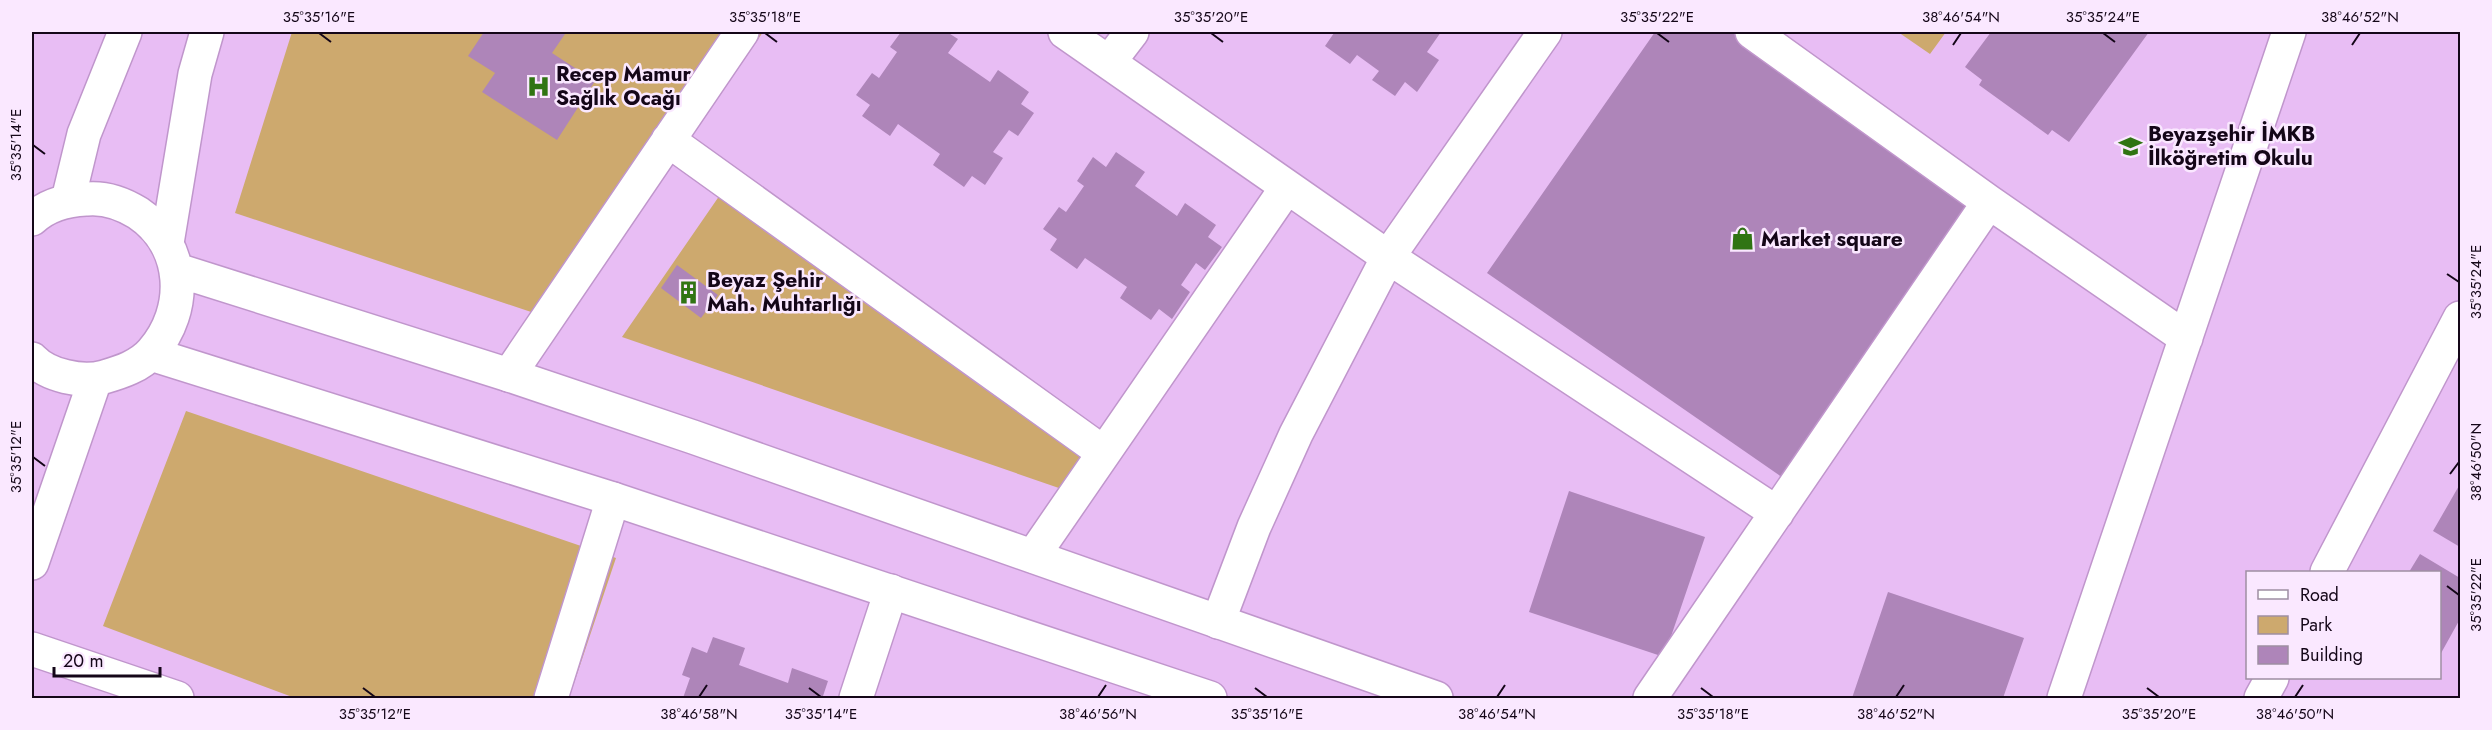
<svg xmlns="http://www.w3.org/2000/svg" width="2492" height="730" font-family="Jost,sans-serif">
	<rect width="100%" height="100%" fill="#e8bdf4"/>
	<path fill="#cda96e" d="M292,32H763L564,323L235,213Z
		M1898,32H1946L1930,54Z
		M733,176L1119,450L1085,497L622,337Z
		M186,411L616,558L569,698H295L103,626Z"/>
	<path fill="#ae85b9" d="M484,32H562L565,34L552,53L595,81L557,140L482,92L495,73L468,56Z
		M901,32H947L958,39L948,53L990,82L998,70L1029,92L1021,104L1034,113L1018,136L1009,130L993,152L1003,158L985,185L972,176L964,187L933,165L940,154L898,124L890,136L862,116L870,105L856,95L872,73L879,78L897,52L890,47Z
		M1332,32H1441L1427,52L1439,60L1417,92L1405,82L1395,96L1372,80L1379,71L1357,55L1350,64L1325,46L1334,33Z
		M1655,32H1748L2000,205L1802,491L1487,273Z
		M1991,32H2149L2069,142L2052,130L2048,135L1979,85L1982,80L1965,67Z
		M1116,152L1145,172L1135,186L1177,216L1185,203L1216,225L1208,237L1222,247L1205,270L1196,263L1181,285L1190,292L1172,319L1159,309L1151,320L1120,298L1127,287L1085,258L1077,269L1050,250L1057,239L1043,229L1059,207L1066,212L1084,186L1077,181L1093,157L1106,167Z
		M677,265L718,295L701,318L661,288Z
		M2460,484V547L2433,531Z
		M1569,491L1705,537L1664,657L1529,612Z
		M2420,554L2460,578V619L2440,655V572H2409Z
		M1888,592L2024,638L2003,698H1852Z
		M713,637L745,648L739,665L788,683L792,668L828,681L823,696L830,698H683L690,678L682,675L692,647L707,653Z"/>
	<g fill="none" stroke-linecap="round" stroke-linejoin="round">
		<defs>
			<path id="minor" d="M1065,32L1388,257L1777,513
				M1752,32L1989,202L2186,338
				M1109,62L1132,32
				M668,140L1104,453
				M509,375L742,32
				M1033,556L1287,187
				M2327,572L2460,318
				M1218,622L1254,527L1296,434L1388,257L1545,32
				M32,649L177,698
				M551,698L613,499
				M856,698L891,591
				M1650,698L1989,202
				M2064,698L2289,32
				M2261,698L2272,678"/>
			<path id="major" d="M68,200L84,134L125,32
				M167,243L195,74L207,32
				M32,563L95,380"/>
			<path id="highway" d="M32,219C47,205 65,200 86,199C105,197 122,203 138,213C186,245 189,310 152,352C140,366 121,372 104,377C82,383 48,376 32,359
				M177,270L509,375L693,437L1436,698
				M151,354L613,499L1210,698"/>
		</defs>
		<use href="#minor" stroke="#c096cc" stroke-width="36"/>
		<use href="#major" stroke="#c096cc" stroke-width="36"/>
		<use href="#highway" stroke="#c096cc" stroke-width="36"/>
		<use href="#minor" stroke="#fff" stroke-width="33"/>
		<use href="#major" stroke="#fff" stroke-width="33"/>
		<use href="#highway" stroke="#fff" stroke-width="33"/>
	</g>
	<path fill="none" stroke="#140618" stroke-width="2" d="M319,33L331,42M765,33L777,42M1211,33L1223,42M1657,33L1669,42M2103,33L2115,42M1953,45L1961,33M2352,45L2360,33M33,145L45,154M2447,274L2459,282M33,457L45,466M2450,474L2459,462M2447,586L2459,595M363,688L375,697M809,688L821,697M1255,688L1267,697M1701,688L1713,697M2147,688L2159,697M699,697L707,685M1098,697L1106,685M1497,697L1505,685M1896,697L1904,685M2295,697L2303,685"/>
	<defs>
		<symbol id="hospital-bare" viewBox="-9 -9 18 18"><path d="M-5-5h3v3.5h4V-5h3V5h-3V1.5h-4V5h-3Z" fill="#307413" stroke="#fae8ff" stroke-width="2.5" paint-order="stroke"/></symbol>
		<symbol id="school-bare" viewBox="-9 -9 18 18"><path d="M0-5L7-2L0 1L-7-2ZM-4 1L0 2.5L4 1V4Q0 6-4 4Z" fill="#307413" stroke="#fae8ff" stroke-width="2.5" paint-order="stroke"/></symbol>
		<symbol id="shop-bare" viewBox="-9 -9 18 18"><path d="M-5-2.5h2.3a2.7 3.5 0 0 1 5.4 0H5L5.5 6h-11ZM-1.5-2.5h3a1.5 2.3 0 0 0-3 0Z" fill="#307413" stroke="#fae8ff" stroke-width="2.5" paint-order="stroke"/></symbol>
		<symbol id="building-bare" viewBox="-9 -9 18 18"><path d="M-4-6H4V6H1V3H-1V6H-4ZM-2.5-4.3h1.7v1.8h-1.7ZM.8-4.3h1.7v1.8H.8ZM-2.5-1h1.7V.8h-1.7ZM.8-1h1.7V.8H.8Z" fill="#307413" stroke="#fae8ff" stroke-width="2.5" paint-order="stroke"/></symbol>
	</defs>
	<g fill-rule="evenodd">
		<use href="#hospital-bare" x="522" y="70" width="33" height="33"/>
		<use href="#school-bare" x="2114" y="130" width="33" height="33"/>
		<use href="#shop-bare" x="1726" y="222" width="33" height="33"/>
		<use href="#building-bare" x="672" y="276" width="33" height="33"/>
	</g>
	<g text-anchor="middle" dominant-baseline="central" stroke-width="5" stroke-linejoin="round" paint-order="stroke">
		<g font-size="21" font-weight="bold" fill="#140618" stroke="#fae8ff" text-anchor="start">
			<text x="556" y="74">Recep Mamur<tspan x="556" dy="24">Sağlık Ocağı</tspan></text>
			<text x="2148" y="134">Beyazşehir İMKB<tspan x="2148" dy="24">İlköğretim Okulu</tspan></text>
			<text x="1761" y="239">Market square</text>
			<text x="707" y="280">Beyaz Şehir<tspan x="707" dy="24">Mah. Muhtarlığı</tspan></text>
		</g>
	</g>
	<rect width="2492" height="730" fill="none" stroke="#fae8ff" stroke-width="66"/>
	<rect x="2246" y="571" width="195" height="108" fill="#fae8ff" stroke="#9e8ea3" stroke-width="1.5"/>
	<rect x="2258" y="590" width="30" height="9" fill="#ffffff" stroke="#9e8ea3" stroke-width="1.5"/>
	<text x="2300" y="601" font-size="18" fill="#140618">Road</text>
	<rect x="2258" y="616" width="30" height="18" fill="#cda96e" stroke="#9e8ea3" stroke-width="1.5"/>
	<text x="2300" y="631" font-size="18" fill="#140618">Park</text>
	<rect x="2258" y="646" width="30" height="18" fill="#ae85b9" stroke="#9e8ea3" stroke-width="1.5"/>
	<text x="2300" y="661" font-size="18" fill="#140618">Building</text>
	<path d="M54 667v9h106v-9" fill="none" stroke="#140618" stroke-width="3"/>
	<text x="63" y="667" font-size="18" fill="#140618" stroke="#fae8ff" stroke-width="4.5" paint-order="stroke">20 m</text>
	<rect x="33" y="33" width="2426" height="664" fill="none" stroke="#140618" stroke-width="2"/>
	<g font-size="15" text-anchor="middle" fill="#140618">
		<text x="319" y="22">35°35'16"E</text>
		<text x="765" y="22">35°35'18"E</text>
		<text x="1211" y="22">35°35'20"E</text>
		<text x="1657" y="22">35°35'22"E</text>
		<text x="1961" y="22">38°46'54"N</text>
		<text x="2103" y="22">35°35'24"E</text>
		<text x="2360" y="22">38°46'52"N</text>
		<text transform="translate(16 145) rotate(-90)" y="5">35°35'14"E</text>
		<text transform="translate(2476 282) rotate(-90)" y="5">35°35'24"E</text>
		<text transform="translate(16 457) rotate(-90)" y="5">35°35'12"E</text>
		<text transform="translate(2476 462) rotate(-90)" y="5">38°46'50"N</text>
		<text transform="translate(2476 595) rotate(-90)" y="5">35°35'22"E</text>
		<text x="375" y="719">35°35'12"E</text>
		<text x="699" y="719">38°46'58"N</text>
		<text x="821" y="719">35°35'14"E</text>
		<text x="1098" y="719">38°46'56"N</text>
		<text x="1267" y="719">35°35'16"E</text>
		<text x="1497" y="719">38°46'54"N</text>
		<text x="1713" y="719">35°35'18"E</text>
		<text x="1896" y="719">38°46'52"N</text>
		<text x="2159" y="719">35°35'20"E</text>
		<text x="2295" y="719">38°46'50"N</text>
	</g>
</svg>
